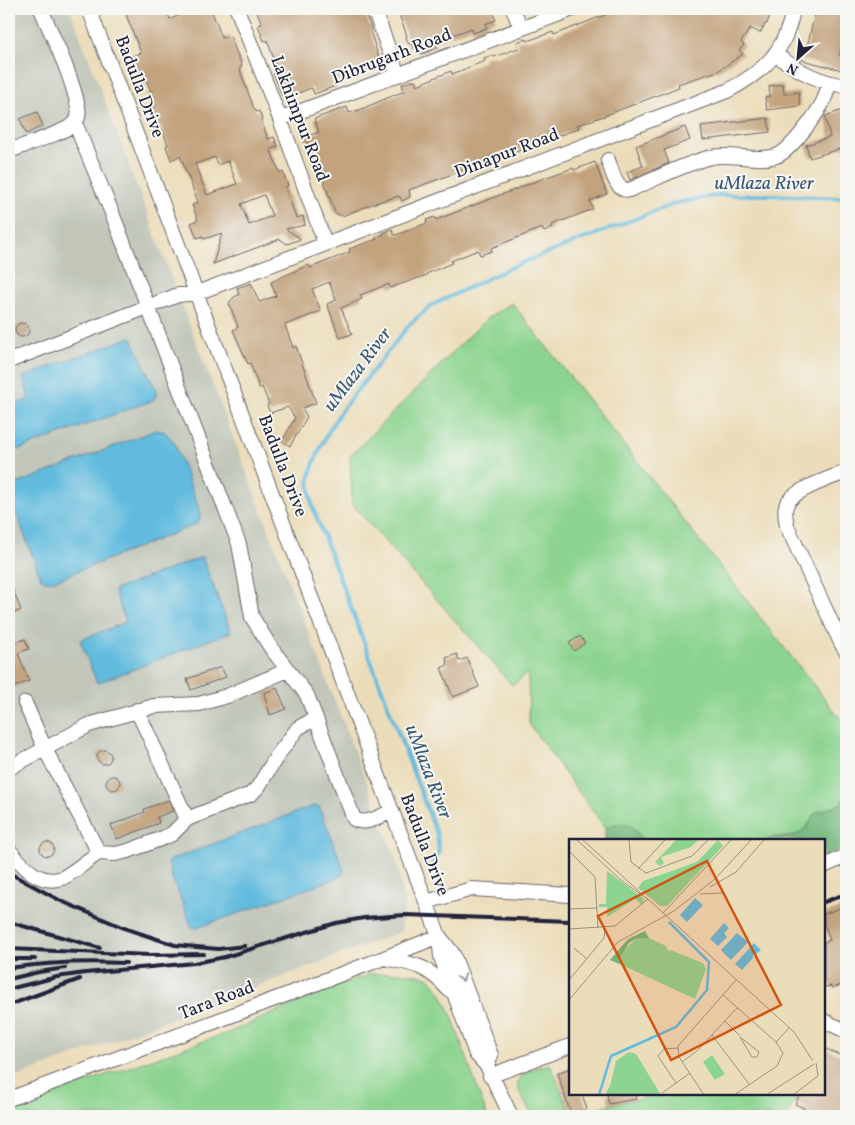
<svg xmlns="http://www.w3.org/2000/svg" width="855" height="1125" font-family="Vollkorn,serif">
	<rect width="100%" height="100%" fill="#f6f6f2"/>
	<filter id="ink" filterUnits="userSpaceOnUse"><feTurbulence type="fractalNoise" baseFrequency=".02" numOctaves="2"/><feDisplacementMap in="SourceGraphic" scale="10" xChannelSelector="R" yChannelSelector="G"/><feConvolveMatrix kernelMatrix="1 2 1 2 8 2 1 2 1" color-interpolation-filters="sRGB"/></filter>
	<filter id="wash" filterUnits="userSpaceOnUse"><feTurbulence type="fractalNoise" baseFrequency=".0096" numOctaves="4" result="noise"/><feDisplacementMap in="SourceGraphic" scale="20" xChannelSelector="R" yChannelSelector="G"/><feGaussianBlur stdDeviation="1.12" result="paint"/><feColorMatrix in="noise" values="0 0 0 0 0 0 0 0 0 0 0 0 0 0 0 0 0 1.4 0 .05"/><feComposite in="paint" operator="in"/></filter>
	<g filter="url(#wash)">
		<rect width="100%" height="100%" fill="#ecddba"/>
		<path fill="#c1c6b9" d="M9,9H70L178,295L396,859L404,900L401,932L9,1080Z"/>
		<path fill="#8cd48f" stroke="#577b65" d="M512,303L846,726C846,743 851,793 840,804L815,813C807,828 801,837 782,837C776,837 772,837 767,840H641L636,830L615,824L605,828L529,724L528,673L512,685L352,504L350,456L486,319Z
			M393,973H406L428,977L440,991L450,1011L487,1116H9V1109L17,1106L230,1032L338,985L371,974Z
			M550,1064L571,1115L609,1105L664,1094H798L787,1116H533C513,1083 507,1075 550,1064Z"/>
		<path fill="#71b67a" stroke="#4a6c5a" d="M846,791V846L824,857V840H767C772,837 776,837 782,837C801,837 807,828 815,813L840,804L843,801Z
			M615,824H629L636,830L641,840H605V828Z"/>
		<path fill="#60bbde" stroke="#416e8c" d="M131,337L157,392L155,398L151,401L9,453V407L29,399L23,377Z
			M156,430L165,432L174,442L199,508L200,518L197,524L61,578C54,580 46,584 41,578L9,495V487Z
			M202,557L231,632L97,683L80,640L126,622L114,590Z
			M313,806L319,807L320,809L344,870L342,876L197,928L192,927L171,875L168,861Z"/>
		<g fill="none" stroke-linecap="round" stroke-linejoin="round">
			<path stroke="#60bbde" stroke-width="4" d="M430,868L439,851L437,835L313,508C311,498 308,488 310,477C313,459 330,428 340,412L410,324L432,305L514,266L676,203L720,195H771L846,198"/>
		</g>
		<g id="blocks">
			<path fill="#c2a37e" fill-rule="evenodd" d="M132,9H166L170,19L197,9H211L222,38L230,36L242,66L240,67L241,73L253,106L256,112L259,111L262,119L261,120L268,139L274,137L278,147L270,149L280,173L283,172L288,186L285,187L296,218L303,216L305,225L286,229L301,239L287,244L280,239L213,264L222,233L204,239L203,236L197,238L191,223L198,220L192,205L198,202L180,156L171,160L166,146L168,145L161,126L158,127L151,109L153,108L148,94L151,92L142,69L138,71L132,56L141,53L125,12ZM215,157L218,165L228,161L237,184L207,195L195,164ZM264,195L272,216L249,225L241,204Z
				M256,9H316L317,12L325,9H363L372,30L370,31L379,58L377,59V61L373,62L375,67L335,83L336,86L314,94L312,88L295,94L290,93L282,96L273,73L278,71L267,40L264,41L258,25L262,24Z
				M397,9H491L496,20L485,24L487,28L473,33L472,28L439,40L435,42L437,48L421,54L419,51L413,48L414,46L408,43L406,37L407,36Z
				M611,9H764L771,11L767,24L766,23L760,33L750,28L741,42L744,45L739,50L743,54L718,71L678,84L679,87L604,116L577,125L579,128L571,131L528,148L503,156L501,152L484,159L486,164L478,168L477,165L409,190L410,197L402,201L399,196L375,203L342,216L335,213L321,173L313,155L310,156L306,145H308L305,137L319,132L314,119L347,107L349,113L359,110L404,91L402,84L415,80L417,85L451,71L452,74L485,61L484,58L493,55L494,57L519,48L517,42L526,39L527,41L553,32L554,35L612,12Z
				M816,9H846V25L839,55L846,56V71L802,60L805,46L807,47Z
				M783,84L784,94L799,92L800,106L767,110L765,97L770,96L769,86Z
				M846,109V147L810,158L806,145L830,137L825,116Z
				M37,112L43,126L26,134L20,119Z
				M768,118L770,132L703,140L701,126Z
				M685,127L690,140L664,150L669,163L630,180L627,172L643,166L636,146Z
				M595,162L607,194L590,201L593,209L552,225L553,228L544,232L542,228L491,248L492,251L480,255L478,250L451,261L452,263L426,274L427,275L390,288L389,284L360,295L362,299L341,308L352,334L340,338L327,304L336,300L329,282L312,289L321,311L285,325L293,348L296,346L316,403L302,408L307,417L290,446L282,441L295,418L288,407L270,413L267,405L269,404L262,387L259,388L250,363L248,364L233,330L238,327L229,303L234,297L239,295L237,288L251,283L259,302L276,296L271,282L308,265L310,268L350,252L349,249L377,239L376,237L384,234L383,233L392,229L394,235L399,234L427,223L426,220L435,217L436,220L547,177L573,168L574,170Z
				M15 330a7 7 0 1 1 14 0a7 7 0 1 1-14 0Z
				M9,580L21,610L9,615Z
				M9,630L15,643L25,639L29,649L18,653L29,681L9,689Z
				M580,636L585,643L574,651L569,643Z
				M457,654L459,661L467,658L479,687L453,697L441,668L448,665L446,658Z
				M221,667L226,677L191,690L187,679Z
				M277,688L286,709L270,715L264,693Z
				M97 757a7 7 0 1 1 14 0a7 7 0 1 1-14 0Z
				M106 783a7 7 0 1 1 14 0a7 7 0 1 1-14 0Z
				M169,800L173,811L157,817L159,823L117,839L111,825L145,812L144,809Z
				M40 849a7 7 0 1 1 14 0a7 7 0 1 1-14 0Z
				M846,906V916L843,917L846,928V984L832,988L831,986L824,987V942L830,940L824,924V914Z
				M824,1048L846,1058V1108L843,1116H801L804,1108L795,1104L800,1094H824Z
				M570,1068V1094H582L587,1109L571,1114L557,1073Z
				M607,1094H635L636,1099L609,1104Z"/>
		</g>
	</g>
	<g filter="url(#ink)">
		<use href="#blocks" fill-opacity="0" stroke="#696367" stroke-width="1"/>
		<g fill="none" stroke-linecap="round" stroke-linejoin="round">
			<defs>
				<path id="minor" d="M89,9L439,936L441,957L476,1054L487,1066L511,1116
					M237,9L280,119L325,243
					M374,9L398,75
					M513,9L521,28
					M775,54C798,71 818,82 846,86
					M280,119L573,9
					M75,123L112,213L234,531L239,544L252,617L271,648L307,695L354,819C366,826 380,816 392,811
					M9,151C22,146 69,131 76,122C79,117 79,112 78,107C71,73 54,40 41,9
					M608,160C612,170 615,191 629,190C656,179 683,164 711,157C732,153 757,162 776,156C790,152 816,115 823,102C826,96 827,90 829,84
					M9,361L178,295L197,293L727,91C764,72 786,51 793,9
					M846,472C831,478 791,490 786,506C784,513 786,519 787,526L841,643L846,651
					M25,703L45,749L99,853L115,854L128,851L163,838L172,834L187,819L251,794L258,787L277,756L298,728L316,718
					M137,710L187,819
					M9,768L89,725L154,706L199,704L227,696L288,670
					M9,850C22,865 39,886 62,878C70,875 90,858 99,853
					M824,866L846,856
					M426,902L472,889L570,895
					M439,936L453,954L491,1055L487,1066
					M384,958C415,964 427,965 449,990
					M824,1021L846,1031
					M490,1076L570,1046
					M9,1099L384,958L439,936"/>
			</defs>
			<use href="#minor" stroke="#696367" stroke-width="16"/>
			<use href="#minor" stroke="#fff" stroke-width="14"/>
			<path stroke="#22223b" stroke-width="4" d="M13,875L61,901L124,928L175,945L218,949L245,946
				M824,902L846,894
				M9,922L100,948
				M9,949L150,955L204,954
				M9,959H35
				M9,968C49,962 85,961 126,963
				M9,979L39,972L65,968
				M9,989L57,977L85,973L194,963L225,957L336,923L364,918L405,915L570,921
				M9,1005L80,979"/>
		</g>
		<defs><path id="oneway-chevron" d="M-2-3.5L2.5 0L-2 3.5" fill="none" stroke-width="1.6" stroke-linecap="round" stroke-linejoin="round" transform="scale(1.25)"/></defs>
		<use stroke="#9c9ca7" href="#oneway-chevron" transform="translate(462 978) rotate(70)"/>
	</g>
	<g text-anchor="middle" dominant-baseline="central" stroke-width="4" stroke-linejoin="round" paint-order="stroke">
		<g font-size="18" fill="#22223b" stroke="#f6f6f2">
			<text transform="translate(392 57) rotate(-21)">Dibrugarh Road</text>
			<text transform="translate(139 87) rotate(69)">Badulla Drive</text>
			<text transform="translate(299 119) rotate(69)">Lakhimpur Road</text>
			<text transform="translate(507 154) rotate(-21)">Dinapur Road</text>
			<text transform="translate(282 466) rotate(69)">Badulla Drive</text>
			<text transform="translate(424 845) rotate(69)">Badulla Drive</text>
			<text transform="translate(217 1001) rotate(-21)">Tara Road</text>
		</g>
		<g font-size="19" font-style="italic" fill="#385874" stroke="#f6f6f2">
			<text x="764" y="184">uMlaza River</text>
			<text transform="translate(358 370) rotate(-53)">uMlaza River</text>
			<text transform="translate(428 772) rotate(69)">uMlaza River</text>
		</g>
	</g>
	<g transform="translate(569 839)">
		<rect width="256" height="256" fill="#ecddba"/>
		<path d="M107,1H129L122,8L92,18L95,24L91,27L86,23ZM149,1L154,7L98,67H91L69,49L74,42L128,23ZM38,32L74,59L75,63L72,65L66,60L38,78V68H30V65H37ZM68,99H80L97,107L100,113L101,111L134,124L137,130L126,160L53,126L51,118L55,111ZM60,213L67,215L92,256H36L41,247L47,222ZM143,216L156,235L146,241L134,223Z" fill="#8cd48f"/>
		<path d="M76,92L80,99H68L60,104L51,118L53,126L41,121L59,100Z" fill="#71b67a"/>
		<path d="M126,59L134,66L118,83L111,76ZM155,84L160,89L155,94L158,98L149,107L141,100ZM168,94L179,103L162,121L152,111ZM185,104L192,111L187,115L184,113V119L173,131L166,125Z" fill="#60bbde"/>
		<path fill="none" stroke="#60bbde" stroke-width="2.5" d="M30,256L42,217L107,188L138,151L140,123L100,83"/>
		<path fill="none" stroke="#9b9287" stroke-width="1" d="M8,1L53,42L80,61M14,1L74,56M60,1L62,23L77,34L123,17L139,1M0,12L26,38L29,89M69,30L96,1M141,48L167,33L195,1M131,55L153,54M80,61L225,193L244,222M0,70L28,69M94,74L162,1M0,90L46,87L79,60M9,113L5,109L18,120M0,141L35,99L36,89M154,156L207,203L214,214L208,227L165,256M0,161L49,103L105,72L146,40L182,1M156,182L171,197M143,196L180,245M171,198L190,213L188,218H183ZM207,203L220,189M113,223L128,212L168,169M107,244L89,217L95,210L109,209M93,254L121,234M135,256L110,218L109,207L167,141M197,256L245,225M224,256L249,237L247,224"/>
		<path fill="#d45411" fill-opacity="0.15" stroke="#d45411" stroke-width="2.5" d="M138,22L212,166L102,221L29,77Z"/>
		<rect width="256" height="256" fill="none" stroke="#22223b" stroke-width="2.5"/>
	</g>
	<rect width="855" height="1125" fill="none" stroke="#f6f6f2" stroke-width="30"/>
	<g transform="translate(798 58) rotate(207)" stroke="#f6f6f2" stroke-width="4" paint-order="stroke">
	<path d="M0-4L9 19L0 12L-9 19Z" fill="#22223b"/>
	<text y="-8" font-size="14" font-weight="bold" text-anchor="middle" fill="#22223b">N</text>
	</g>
</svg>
